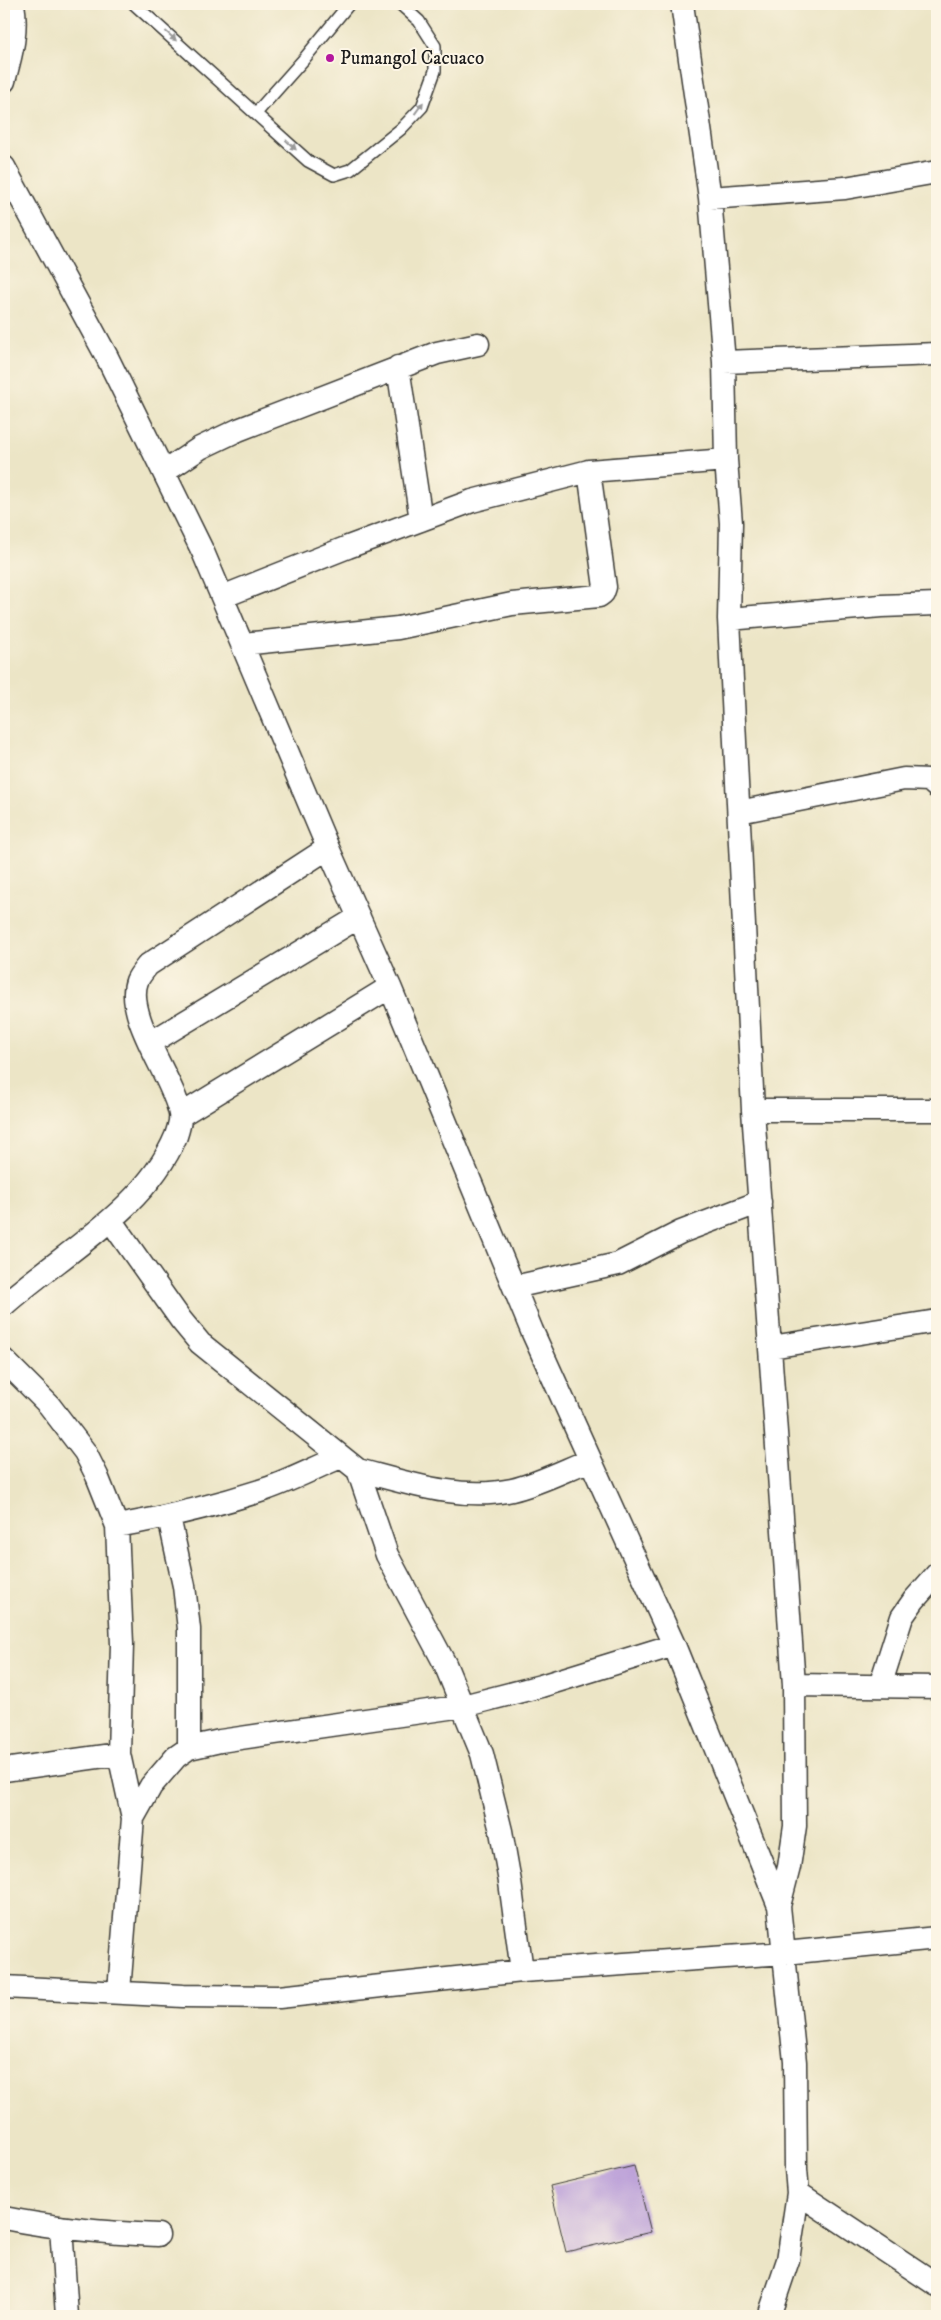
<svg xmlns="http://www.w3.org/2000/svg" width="941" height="2320" font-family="'IM FELL DW Pica',serif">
	<rect width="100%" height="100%" fill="#fcf5e5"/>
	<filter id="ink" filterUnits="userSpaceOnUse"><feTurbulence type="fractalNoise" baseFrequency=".02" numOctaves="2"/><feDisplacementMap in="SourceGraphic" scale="10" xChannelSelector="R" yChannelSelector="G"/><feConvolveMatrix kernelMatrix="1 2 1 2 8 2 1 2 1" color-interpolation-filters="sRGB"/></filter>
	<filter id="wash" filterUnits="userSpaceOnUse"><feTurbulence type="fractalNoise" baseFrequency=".0096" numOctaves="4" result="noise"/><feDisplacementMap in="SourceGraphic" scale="20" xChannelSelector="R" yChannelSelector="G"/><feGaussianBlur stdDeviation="1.12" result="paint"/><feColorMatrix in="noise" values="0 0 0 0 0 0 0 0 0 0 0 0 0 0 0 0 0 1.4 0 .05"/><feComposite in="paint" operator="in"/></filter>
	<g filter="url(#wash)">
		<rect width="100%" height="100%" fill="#ece5c6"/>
		<g id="blocks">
			<path fill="#b395d7" d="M634,2166L651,2232L566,2252L550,2186Z"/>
		</g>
	</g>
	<g filter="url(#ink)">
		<use href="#blocks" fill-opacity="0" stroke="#3b3a36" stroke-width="1"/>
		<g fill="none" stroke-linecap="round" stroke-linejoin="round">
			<defs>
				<path id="lane" d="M134,4L308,161L334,175L350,170L401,129L422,107L435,71V46L419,21L400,4
					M257,112L304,59L349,4"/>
				<path id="street" d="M682,4L710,198L724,362L726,460L731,523L729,619L753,1110L794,1685L795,1826L789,1867L779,1906L795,2062L796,2169L798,2193L788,2260L769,2316
					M4,81C11,55 18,31 13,4
					M4,167L107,357L203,552L328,848L390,987L532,1331L674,1645L779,1906
					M710,198L845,188L937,172
					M724,362L937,354
					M398,367L421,520
					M164,472L200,448L238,430L437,353L478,344
					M222,597L348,547L472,501L589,471L726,460
					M729,619L881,606L937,604
					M243,644L398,628L512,604L599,596L603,593L605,587L589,471
					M739,812L904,779L929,780L937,787
					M150,1043L359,917
					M753,1110H937
					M181,1115L390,987
					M111,1221L181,1320L200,1343L358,1470L387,1555L445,1664L482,1754L501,1831L510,1882L522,1971
					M514,1287L618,1264L681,1232L760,1202
					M4,1305C61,1254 146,1209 176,1136C178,1130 181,1119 180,1114C174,1079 124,1016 137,981C139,976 144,970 148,965L328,848
					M771,1347L937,1321
					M4,1360L49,1405L85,1452L97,1476L117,1526L122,1644L119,1754L133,1818
					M358,1470C408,1483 460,1501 512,1490C538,1484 565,1470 590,1460
					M169,1517L184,1586L189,1629V1748
					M117,1526C168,1517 217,1505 266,1489C292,1480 316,1467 341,1457
					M794,1685L937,1687
					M880,1686L902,1617L914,1600L937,1574
					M4,1770L119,1754
					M4,1987L183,1996L279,1997L522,1971L785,1953L937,1938
					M119,1991L133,1818L151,1786L176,1757L189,1748L220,1741L463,1706L541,1686L674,1645
					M798,2193L937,2285
					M4,2218C54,2228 106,2233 158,2235
					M61,2227L67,2316"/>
			</defs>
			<use href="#lane" stroke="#3b3a36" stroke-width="14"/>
			<use href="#street" stroke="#3b3a36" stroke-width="25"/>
			<use href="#lane" stroke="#fff" stroke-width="11"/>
			<use href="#street" stroke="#fff" stroke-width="22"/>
		</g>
		<defs><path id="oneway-solid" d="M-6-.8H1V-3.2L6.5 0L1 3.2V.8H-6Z" transform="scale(1.25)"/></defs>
		<g fill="#999">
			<use href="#oneway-solid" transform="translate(171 36) rotate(42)"/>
			<use href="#oneway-solid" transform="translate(419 108) rotate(-54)"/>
			<use href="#oneway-solid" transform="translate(291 145) rotate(43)"/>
		</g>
	</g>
	<circle fill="#b5179e" stroke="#fcf5e5" stroke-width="2" cx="330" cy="58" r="5"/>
	<g text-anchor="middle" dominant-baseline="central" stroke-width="4" stroke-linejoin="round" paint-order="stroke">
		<g font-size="19" fill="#1c1c1c" stroke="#fcf5e5" text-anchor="start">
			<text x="340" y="58">Pumangol Cacuaco</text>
		</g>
	</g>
	<rect width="941" height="2320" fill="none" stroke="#fcf5e5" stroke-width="20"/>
</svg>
